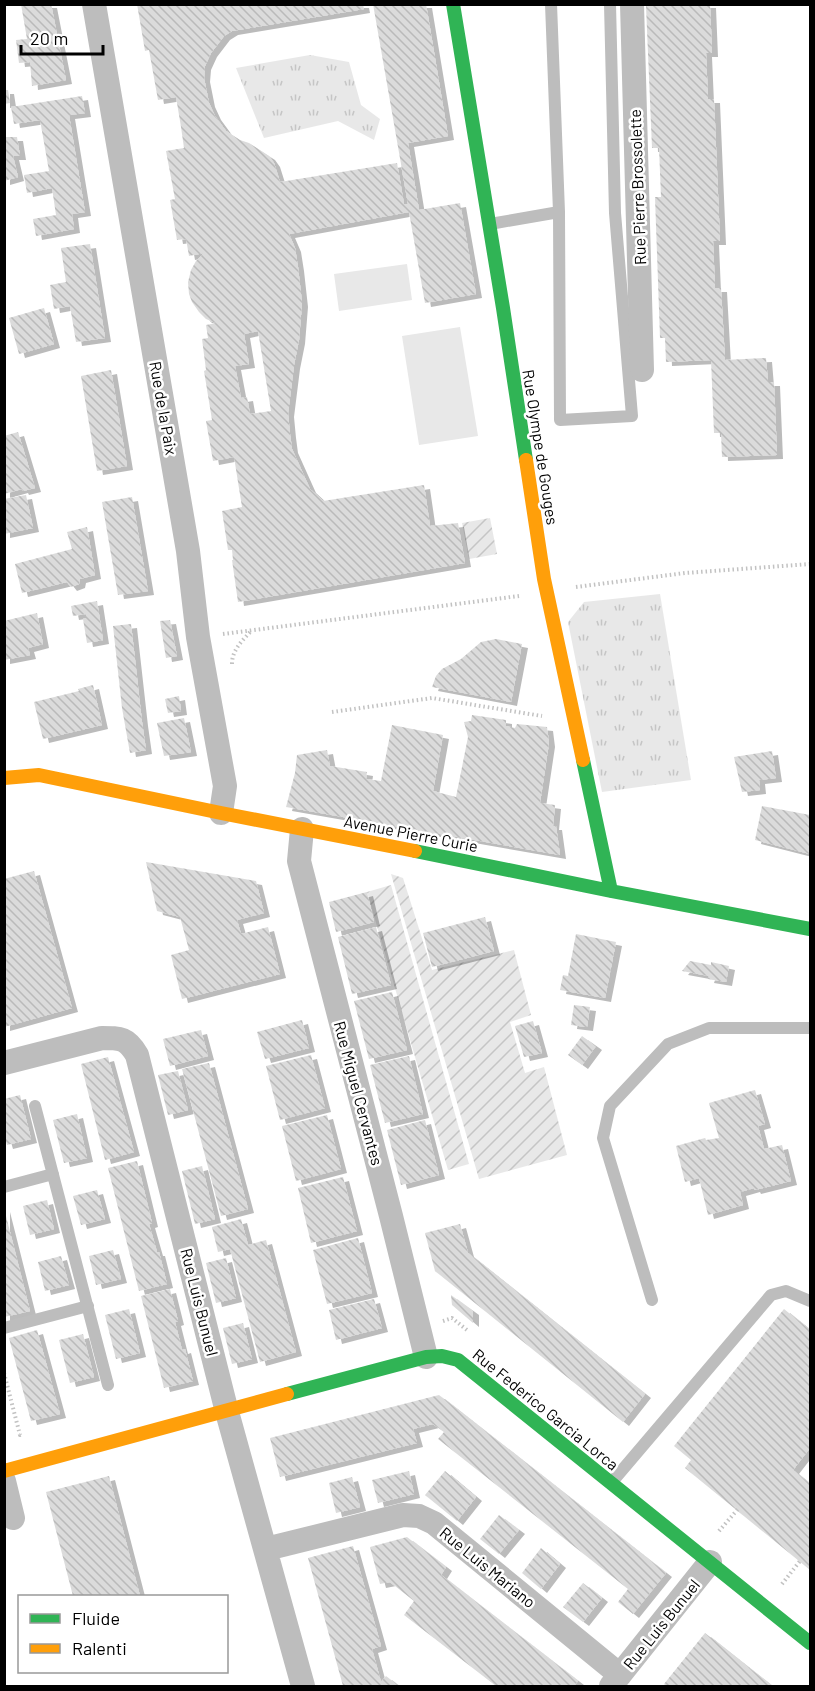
<svg xmlns="http://www.w3.org/2000/svg" width="815" height="1691" font-family="Barlow,sans-serif">
	<defs>
		<pattern id="park-tufts" width="24" height="20" patternUnits="userSpaceOnUse" patternTransform="scale(1.5)"><rect width="24" height="20" fill="#e8e8e8"/><path d="M3 7l-1-3M5 7V3M7 7l1-3M15 17l-1-3M17 17v-4M19 17l1-3" fill="none" stroke="#c5c5c5"/></pattern>
		<pattern id="garden-furrows" width="10" height="10" patternUnits="userSpaceOnUse" patternTransform="scale(1.5)"><rect width="10" height="10" fill="#e8e8e8"/><path d="M-1 1l2-2M0 10L10 0M9 11l2-2" fill="none" stroke="#c5c5c5"/></pattern>
		<pattern id="building-back-hatch" width="6" height="6" patternUnits="userSpaceOnUse" patternTransform="scale(1.5)"><rect width="6" height="6" fill="#dbdbdb"/><path d="M-1 5l2 2M0 0l6 6M5-1l2 2" fill="none" stroke="#bababa"/></pattern>
		<filter id="shadow"><feDropShadow dx="6" dy="4" stdDeviation="0" flood-color="#0004"/></filter>
	</defs>
	<rect width="100%" height="100%" fill="#fff"/>
	<path fill="url(#park-tufts)" d="M310,55L349,62L361,105L380,119L374,140L338,121L264,138L236,68Z
		M660,594L691,780L602,792L568,622L584,602Z"/>
	<path fill="url(#garden-furrows)" d="M490,518L497,554L469,559L462,523Z
		M391,874L403,878L432,970L514,950L531,1015L510,1022L525,1073L544,1067L567,1155L479,1179Z
		M391,885L469,1164L448,1170L367,892Z"/>
	<path fill="#e8e8e8" d="M407,264L412,300L339,311L334,274Z
		M460,327L478,436L419,445L402,336Z"/>
	<path fill="url(#building-back-hatch)" fill-rule="evenodd" filter="url(#shadow)" d="M21,4H51L66,80L32,86L30,62L19,63L16,40L27,39Z
		M137,4H363L364,9L232,31L224,36L211,53L205,66L204,78L209,103L215,116L226,131L240,140L249,143L269,156L274,163L280,182L397,163L404,204H408L373,4H426L448,136L408,143L419,210L460,203L476,294L425,303L409,212L289,234L295,248L298,267L302,303L299,340L294,365L288,413L290,434L292,449L310,489L323,501L424,485L430,526L458,523L465,563L238,602L232,560H233L232,550H228L222,511L242,507L234,457L213,461L206,421L212,420L204,371L206,370L202,339L208,338L206,325L216,323L206,319L199,312L192,302L189,294L188,282L191,270L196,261L204,253L189,256L186,239L177,240L170,200L175,199L166,151L184,148L181,127L176,97L158,100L149,50L145,51ZM258,331L271,411L250,414L247,397L241,398L235,366L249,364L244,334Z
		M652,4H710L712,53H706L708,99H714L720,241H713L715,288H721L725,360L766,358L768,382H774L777,455L722,457L721,433H714L711,360L666,362L665,338H660L655,197H661L659,148H652L646,6H652Z
		M4,90H8L10,103L4,104Z
		M82,96L85,113L69,115L85,212L72,214L74,229L36,236L33,219L56,215L52,188L27,193L24,175L49,171L40,120L14,124L11,107Z
		M4,137H17L20,156H13L18,177L4,181Z
		M90,244L105,338L76,342L70,306L54,309L50,285L66,282L61,248Z
		M44,308L54,344L19,354L9,318Z
		M111,370L127,466L97,471L81,376Z
		M18,432L35,488L23,491L22,489L4,494V436Z
		M26,495L33,528L4,534V499Z
		M132,497L148,591L118,595L102,502Z
		M87,527L95,575L80,579L79,584L71,587L67,582L22,593L15,564L72,549L67,532Z
		M97,601L103,640L87,643L83,619L86,618V614L73,616L71,606Z
		M37,613L43,644L28,648L30,655L4,660V621Z
		M170,620L177,656L166,658L160,621Z
		M131,624L142,722L146,750L130,753L122,708L113,626Z
		M496,639L522,644L511,702L432,687L436,676L442,669L461,659L481,642Z
		M93,685L102,725L43,739L34,702L79,691L78,689Z
		M179,696L181,711L168,713L165,699Z
		M472,715L506,720V726L515,728L517,724L547,727L549,743L540,803L555,805L553,826H556L560,855L286,807L295,773L297,755L327,750L330,766L367,772L366,779L381,781L392,725L443,735L433,791L456,797L468,737L464,722L471,721Z
		M184,718L191,752L164,756L157,723Z
		M772,751L776,778L759,780L760,790L742,792L734,757Z
		M762,806L810,815V854L755,840Z
		M146,862L256,881L264,913L237,920L241,934L268,927L280,974L182,999L171,955L189,950L180,917L157,911Z
		M34,871L72,1008L4,1027V879Z
		M367,892L374,922L336,932L329,902Z
		M485,917L494,951L432,967L423,933Z
		M376,927L391,985L352,994L338,937Z
		M576,934L616,942L605,998L560,990L563,975L568,976Z
		M690,961L711,965V962L729,966L726,982L708,979L709,976L682,971Z
		M392,992L407,1050L369,1059L354,1001Z
		M574,1005L590,1007L587,1027L571,1025Z
		M302,1020L309,1048L265,1059L257,1032Z
		M533,1021L542,1053L524,1057L515,1026Z
		M201,1030L208,1056L170,1066L163,1039Z
		M582,1036L596,1046L582,1065L568,1055Z
		M311,1055L325,1108L280,1120L266,1066Z
		M409,1056L423,1114L385,1123L370,1065Z
		M108,1057L134,1152L105,1160L81,1064Z
		M209,1063L248,1209L221,1216L182,1069Z
		M178,1071L188,1110L168,1115L158,1075Z
		M755,1090L765,1124L758,1126L764,1149L782,1145L791,1181L755,1190L754,1188L740,1192L743,1205L708,1215L699,1178L685,1182L676,1146L705,1138L706,1140L719,1138L709,1103Z
		M20,1095L31,1139L7,1145L4,1135V1099Z
		M77,1114L87,1158L64,1163L53,1120Z
		M327,1115L341,1169L296,1181L282,1126Z
		M425,1120L439,1175L401,1185L387,1130Z
		M137,1161L152,1223L149,1224L157,1252H159L167,1284L139,1291L108,1168Z
		M202,1166L215,1219L195,1224L182,1171Z
		M343,1177L357,1231L311,1243L298,1188Z
		M97,1190L105,1219L81,1225L73,1196Z
		M47,1200L54,1229L30,1235L23,1206Z
		M4,1208L30,1311L4,1317Z
		M241,1219L248,1245L266,1240L296,1352L260,1362L230,1249L218,1252L212,1227Z
		M460,1224L468,1253L645,1394L623,1422L435,1271L425,1233Z
		M358,1238L372,1293L327,1304L313,1250Z
		M113,1250L121,1279L96,1285L89,1256Z
		M61,1256L69,1285L45,1291L38,1262Z
		M226,1258L236,1298L216,1303L206,1263Z
		M170,1289L178,1321L175,1322L182,1350L185,1349L193,1381L164,1388L141,1296Z
		M451,1295L473,1311V1323L452,1305Z
		M374,1299L382,1328L336,1340L329,1310Z
		M129,1309L140,1353L116,1359L105,1315Z
		M784,1309L810,1330V1448L793,1470L810,1484V1570L685,1468L691,1460L674,1446Z
		M243,1323L252,1359L232,1364L223,1328Z
		M37,1330L60,1414L31,1421L9,1338Z
		M83,1334L94,1377L70,1383L59,1340Z
		M439,1395L666,1573L633,1614L618,1602L628,1589L438,1439L444,1432L433,1424L413,1429L417,1443L280,1477L270,1438Z
		M409,1471L414,1494L378,1503L372,1480Z
		M445,1471L476,1497L457,1521L425,1495Z
		M109,1476L140,1596H73L46,1492Z
		M352,1477L360,1507L336,1513L329,1483Z
		M499,1515L519,1530L499,1554L480,1539Z
		M407,1537L446,1567L441,1575L578,1681L574,1686H496L404,1615L414,1601L390,1582L380,1584L370,1547Z
		M353,1546L381,1646L372,1649L381,1682L386,1676L399,1686H343L308,1558Z
		M541,1548L560,1564L541,1589L522,1573Z
		M583,1583L602,1598L583,1622L563,1607Z
		M705,1633L772,1686H666L664,1684Z"/>
	<g fill="none" stroke-linecap="round" stroke-linejoin="round">
		<path stroke="#c2c2c2" stroke-width="4" stroke-dasharray="1.5 3" stroke-linecap="butt" d="M576,587L685,573L810,564
			M223,634L519,596
			M232,664C232,650 242,641 251,631
			M332,712L432,698L542,716
			M443,1321L452,1318L467,1330
			M4,1373L20,1435L22,1434
			M719,1531L738,1509
			M782,1584L800,1561"/>
		<path stroke="#bdbdbd" stroke-width="12" d="M551,4L559,212L560,420L632,416L615,213L610,4
			M490,224L559,212
			M35,1106L108,1385
			M4,1187L53,1174
			M652,1300L603,1138L610,1106L668,1044L709,1028H810
			M4,1328L88,1306
			M612,1482L771,1295L786,1291L810,1301"/>
		<path stroke="#bdbdbd" stroke-width="24" d="M94,4L188,551L198,637L225,786L221,813
			M632,4L642,370
			M302,829L299,861L391,1216L426,1357
			M4,1063L102,1038C121,1038 127,1038 137,1055L227,1412L303,1686
			M4,1481L13,1518
			M266,1549L403,1515L419,1516L434,1523L620,1675
			M611,1686L710,1562"/>
		<path stroke="#30b455" stroke-width="14" d="M453,4L503,308L526,460
			M583,760L611,891
			M415,851L611,891L810,929
			M287,1394L426,1357L442,1356L458,1360L810,1643"/>
		<path stroke="#ff9f0a" stroke-width="14" d="M526,460L544,579L583,760
			M4,778L39,775L221,813L415,851
			M4,1471L287,1394"/>
	</g>
	<g text-anchor="middle" dominant-baseline="central" stroke-width="5" stroke-linejoin="round" paint-order="stroke">
		<g font-size="16" fill="#000" stroke="#fff">
			<text transform="translate(637 187) rotate(-92)">Rue Pierre Brossolette</text>
			<text transform="translate(164 408) rotate(80)">Rue de la Paix</text>
			<text transform="translate(541 447) rotate(81)">Rue Olympe de Gouges</text>
			<text transform="translate(411 833) rotate(11)">Avenue Pierre Curie</text>
			<text transform="translate(359 1093) rotate(75)">Rue Miguel Cervantes</text>
			<text transform="translate(200 1302) rotate(76)">Rue Luis Bunuel</text>
			<text transform="translate(546 1409) rotate(39)">Rue Federico Garcia Lorca</text>
			<text transform="translate(488 1567) rotate(39)">Rue Luis Mariano</text>
			<text transform="translate(661 1624) rotate(-51)">Rue Luis Bunuel</text>
		</g>
	</g>
	<rect width="815" height="1691" fill="none" stroke="#000000" stroke-width="12"/>
	<rect x="18" y="1595" width="210" height="78" fill="#ffffff" stroke="#999999" stroke-width="1.5"/>
	<rect x="30" y="1614" width="30" height="9" fill="#30b455" stroke="#999999" stroke-width="1.5"/>
	<text x="72" y="1625" font-size="18" fill="#000000">Fluide</text>
	<rect x="30" y="1644" width="30" height="9" fill="#ff9f0a" stroke="#999999" stroke-width="1.5"/>
	<text x="72" y="1655" font-size="18" fill="#000000">Ralenti</text>
	<path d="M21 45v9h82v-9" fill="none" stroke="#000000" stroke-width="3"/>
	<text x="30" y="45" font-size="18" fill="#000000" stroke="#ffffff" stroke-width="4.5" paint-order="stroke">20 m</text>
</svg>
